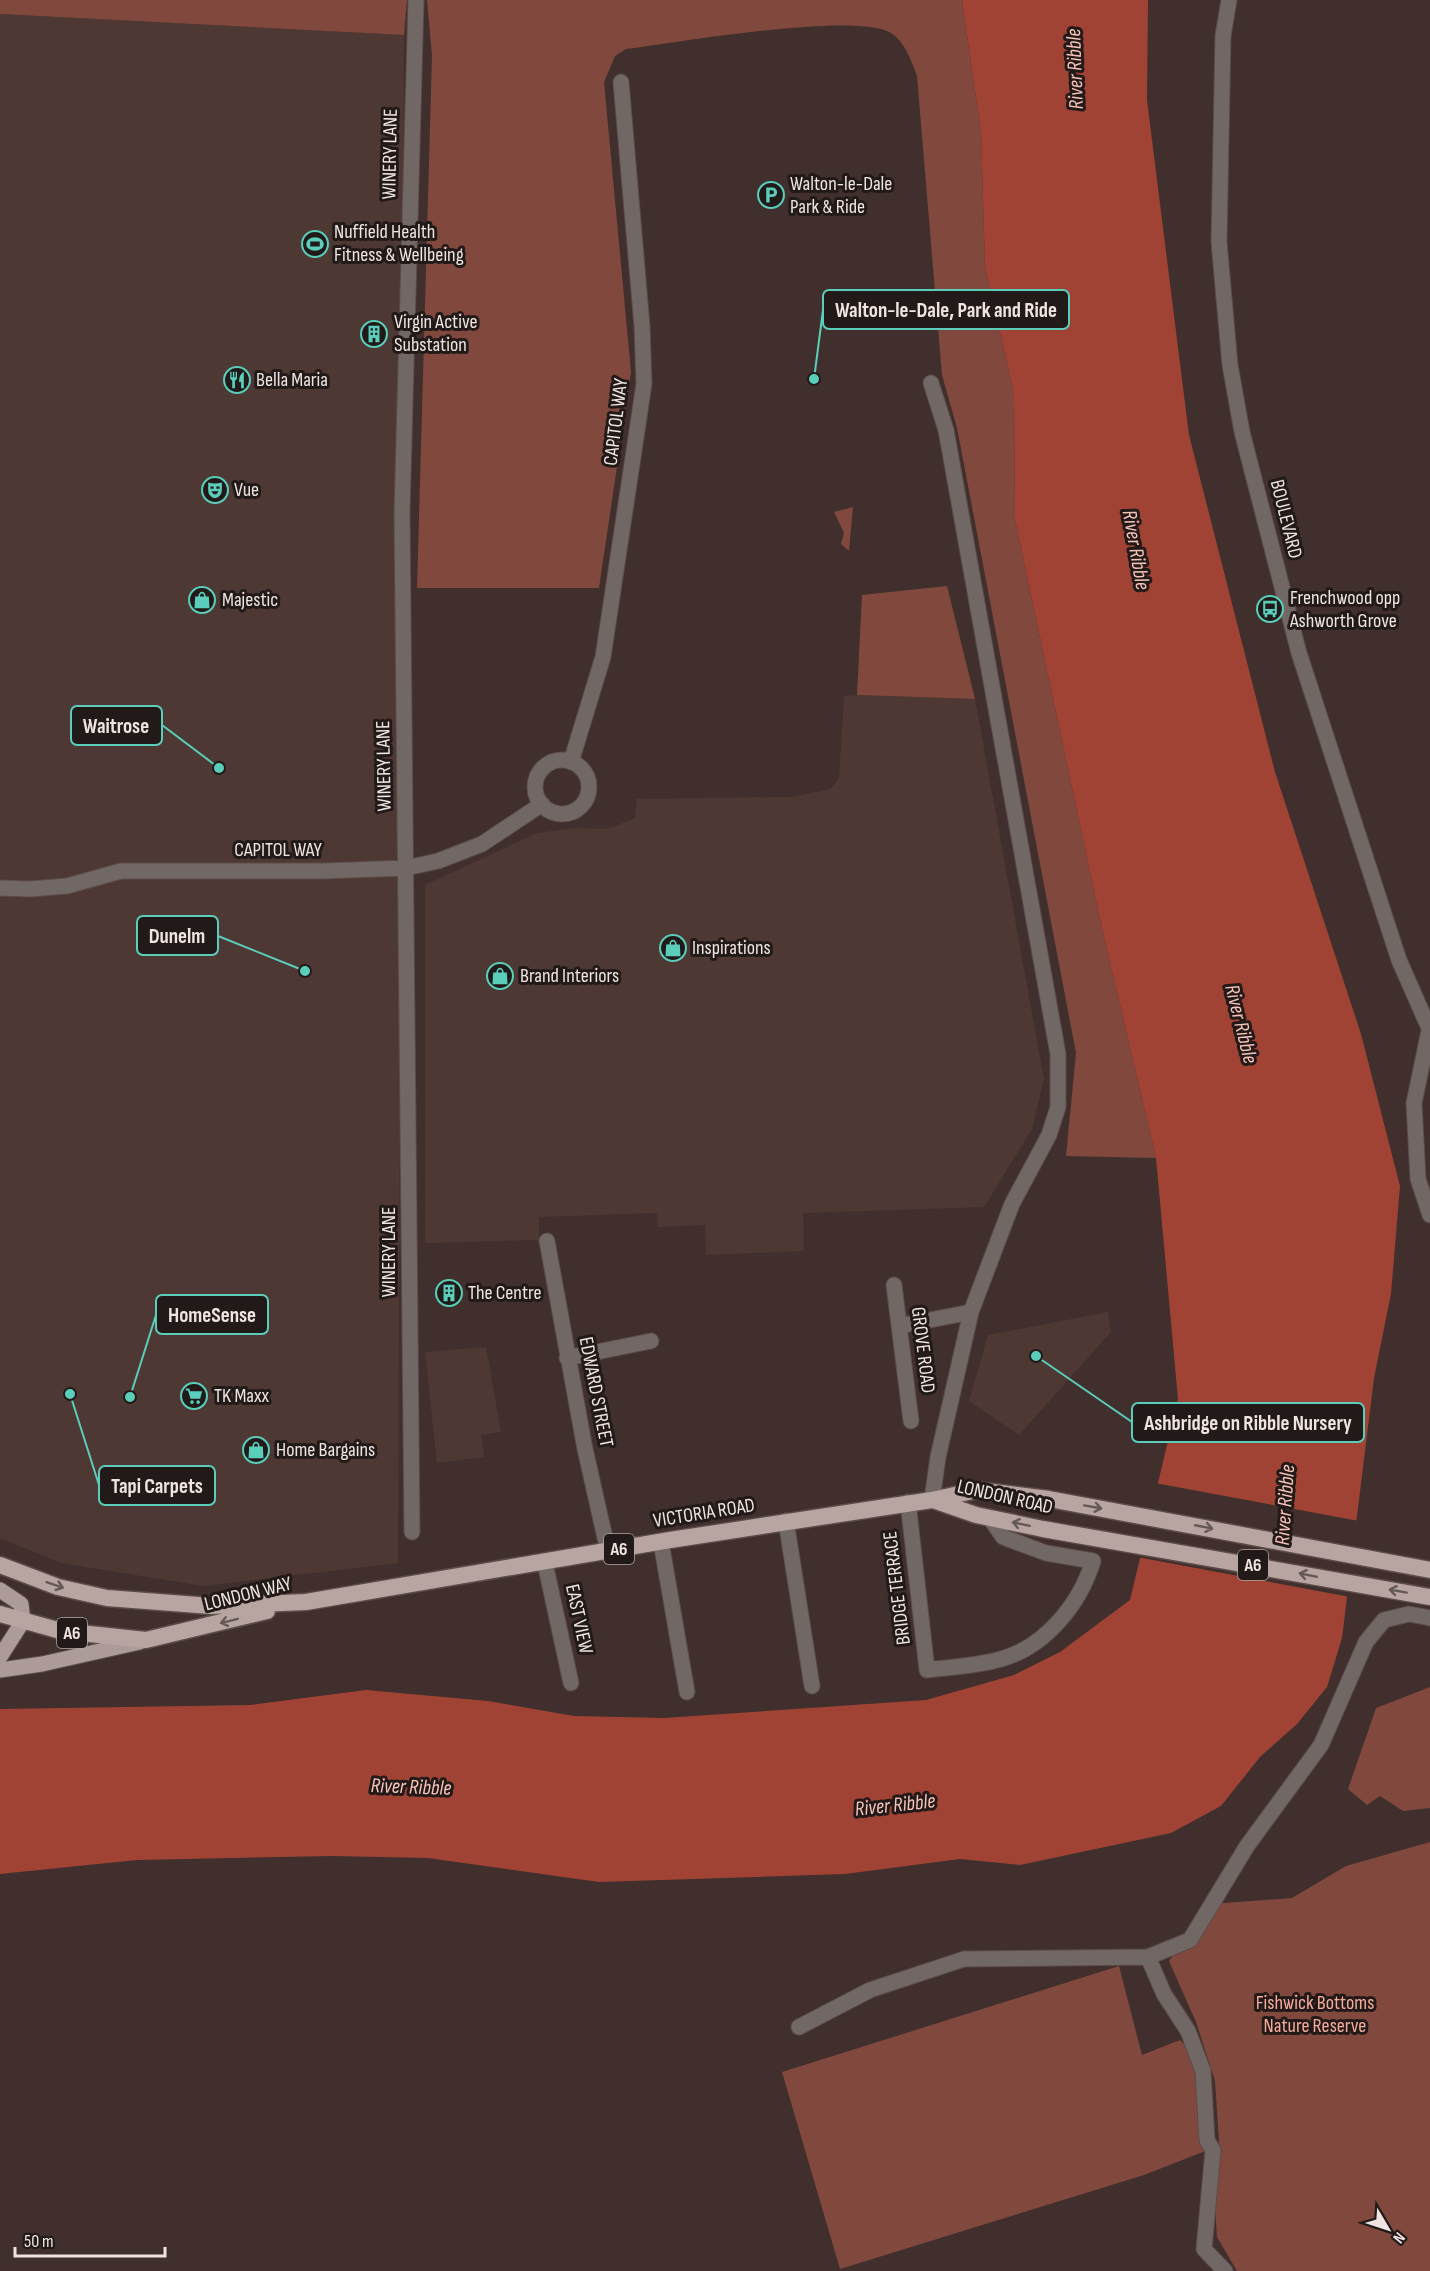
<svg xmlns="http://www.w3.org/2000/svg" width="1430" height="2271" font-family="'Sofia Sans Condensed',sans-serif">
	<rect width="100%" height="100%" fill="#402f2c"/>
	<path fill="#4e3834" d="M0,14L404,35L398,1563L203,1586L61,1563L0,1538Z
		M857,695L975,699L1044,1079L1032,1129L984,1207L803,1213L804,1251L706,1255L705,1225L658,1227L657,1213L539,1217V1240L425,1243V885L537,833L576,828L608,829L635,818L637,799L792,797L830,789L839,778L844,696Z
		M1108,1312L1111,1332L1019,1435L969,1401L988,1335Z
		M486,1347L501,1432L481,1435L484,1457L437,1463L425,1352Z"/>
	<path fill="#81483e" d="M0,0H407L404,35L0,14Z
		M427,0H962L981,132L985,267L1014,393L1015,520L1102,929L1156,1158L1066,1156L1076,1053L957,428L942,375L917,76C912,62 905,42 891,33C857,11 673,43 626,49L615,56L604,82L631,372L599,588H417L432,56Z
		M853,507L849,551L841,544L844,533L834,512Z
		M947,586L975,699L857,695L862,595Z
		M1430,1687V1808L1403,1811L1380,1796L1367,1805L1348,1789L1376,1708Z
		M1430,1842V2271H1237L1217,2237L1215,2205L1219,2142L1215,2081L1196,2022L1169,1961L1211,1904L1292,1898L1346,1866Z
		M1119,1966L1142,2055L1180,2040C1206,2064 1204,2117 1208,2150L1144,2175L840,2269L782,2072Z"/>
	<path fill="#a04335" d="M962,0H1148L1147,100L1189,435L1275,772L1361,1034L1400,1186L1391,1294L1374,1378L1342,1638L1327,1687L1297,1724L1260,1757L1221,1806L1171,1833L1020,1865L960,1859L845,1874L599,1882L428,1858L332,1856L137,1860L0,1874V1709L251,1705L366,1690L488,1701L574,1716L664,1718L926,1700L1014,1675L1060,1652L1130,1600L1178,1399L1156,1158L1102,929L1015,520L1014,393L985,267L981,132Z"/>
	<path fill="#402f2c" d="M1155,1483L1359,1521L1350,1597L1137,1557Z"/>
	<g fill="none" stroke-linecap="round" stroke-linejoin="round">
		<defs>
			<path id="minor" d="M1229,0L1223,36L1219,242L1230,365L1242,432L1299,653L1399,960L1429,1028
				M931,383L946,430L1058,1054V1107L1049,1135L1012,1204L971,1312L938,1457L932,1500
				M535 787a27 27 0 1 1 54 0a27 27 0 1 1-54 0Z
				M571,762L603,657L644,384L642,326L621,82
				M0,888L30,889L67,886L121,871H323L406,868L438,861L482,844L542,804
				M1430,1026L1414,1103L1418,1179L1430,1215
				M547,1241L585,1449L608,1551
				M894,1285L911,1421
				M899,1326L971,1312
				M567,1358L651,1341
				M908,1502L927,1670C952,1667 977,1666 1001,1659C1045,1647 1080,1604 1093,1561L1046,1553L1003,1537L990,1518
				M786,1521L812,1686
				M412,1532L402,512L416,0
				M661,1542L687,1692
				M545,1563L571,1683
				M1148,1957L1164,1994L1188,2031L1203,2071L1207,2140L1213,2150L1204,2249L1225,2271
				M799,2027L870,1990L964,1959L1148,1957L1190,1940L1247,1846L1321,1745L1366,1642L1384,1620L1409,1614L1430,1618"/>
			<path id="primary" d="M0,1590L21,1604L23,1621L0,1657
				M0,1670L42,1664L140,1642"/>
			<path id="trunk" d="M933,1500L976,1515L1043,1529L1430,1597
				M0,1565L58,1587L107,1598L211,1606L306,1602L670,1540L932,1500L977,1490L1049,1499L1430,1570
				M0,1614L61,1631L146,1640L267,1611"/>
		</defs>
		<use href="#minor" stroke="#5c4c49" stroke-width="17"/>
		<use href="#primary" stroke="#5c4c49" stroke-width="17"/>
		<use href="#trunk" stroke="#5c4c49" stroke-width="19"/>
		<use href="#minor" stroke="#716866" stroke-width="15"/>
		<use href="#primary" stroke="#ac9b98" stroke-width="15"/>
		<use href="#trunk" stroke="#b8a5a2" stroke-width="16"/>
	</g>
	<defs><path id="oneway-shaft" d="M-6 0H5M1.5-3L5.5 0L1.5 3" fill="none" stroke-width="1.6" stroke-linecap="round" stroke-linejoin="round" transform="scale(1.5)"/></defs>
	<g stroke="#655956">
		<use href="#oneway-shaft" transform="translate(1093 1507) rotate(10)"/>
		<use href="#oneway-shaft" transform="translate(1021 1524) rotate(-168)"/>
		<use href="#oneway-shaft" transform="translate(1204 1527) rotate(11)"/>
		<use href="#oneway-shaft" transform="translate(1308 1575) rotate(-169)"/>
		<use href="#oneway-shaft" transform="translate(55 1585) rotate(19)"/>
		<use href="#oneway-shaft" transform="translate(1398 1591) rotate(-170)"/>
		<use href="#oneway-shaft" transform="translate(229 1621) rotate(166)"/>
	</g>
	<defs>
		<symbol id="parking-ring" viewBox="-11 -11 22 22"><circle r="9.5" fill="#211a18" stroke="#5bcebb" stroke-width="1.5"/><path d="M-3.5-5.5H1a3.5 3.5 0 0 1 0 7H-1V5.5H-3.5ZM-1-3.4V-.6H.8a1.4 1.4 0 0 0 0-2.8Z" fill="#5bcebb"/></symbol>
		<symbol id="stadium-ring" viewBox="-11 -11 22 22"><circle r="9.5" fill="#211a18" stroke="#5bcebb" stroke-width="1.5"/><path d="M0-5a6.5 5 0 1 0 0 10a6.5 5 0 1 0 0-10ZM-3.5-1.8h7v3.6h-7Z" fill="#5bcebb"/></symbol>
		<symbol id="building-ring" viewBox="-11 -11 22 22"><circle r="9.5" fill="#211a18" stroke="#5bcebb" stroke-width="1.5"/><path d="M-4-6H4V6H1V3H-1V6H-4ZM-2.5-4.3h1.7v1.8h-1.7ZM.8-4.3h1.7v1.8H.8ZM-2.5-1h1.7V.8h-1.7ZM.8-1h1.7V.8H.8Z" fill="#5bcebb"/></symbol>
		<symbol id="restaurant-ring" viewBox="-11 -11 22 22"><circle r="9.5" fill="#211a18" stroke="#5bcebb" stroke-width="1.5"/><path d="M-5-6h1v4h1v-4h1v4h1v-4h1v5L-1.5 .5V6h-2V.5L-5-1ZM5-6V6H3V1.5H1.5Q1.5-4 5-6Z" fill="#5bcebb"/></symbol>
		<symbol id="theatre-ring" viewBox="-11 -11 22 22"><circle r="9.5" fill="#211a18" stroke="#5bcebb" stroke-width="1.5"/><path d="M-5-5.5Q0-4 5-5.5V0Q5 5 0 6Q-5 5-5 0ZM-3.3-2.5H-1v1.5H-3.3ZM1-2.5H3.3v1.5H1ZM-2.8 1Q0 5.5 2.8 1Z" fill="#5bcebb"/></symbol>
		<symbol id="shop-ring" viewBox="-11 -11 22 22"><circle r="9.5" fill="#211a18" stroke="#5bcebb" stroke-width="1.5"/><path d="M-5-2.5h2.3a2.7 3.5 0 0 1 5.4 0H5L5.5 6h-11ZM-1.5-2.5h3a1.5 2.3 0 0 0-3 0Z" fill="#5bcebb"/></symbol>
		<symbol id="bus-ring" viewBox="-11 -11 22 22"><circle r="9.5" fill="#211a18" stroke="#5bcebb" stroke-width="1.5"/><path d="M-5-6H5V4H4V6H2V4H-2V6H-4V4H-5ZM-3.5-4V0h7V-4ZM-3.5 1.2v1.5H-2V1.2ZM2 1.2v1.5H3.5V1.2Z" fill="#5bcebb"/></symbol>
		<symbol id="supermarket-ring" viewBox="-11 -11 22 22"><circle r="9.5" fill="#211a18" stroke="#5bcebb" stroke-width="1.5"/><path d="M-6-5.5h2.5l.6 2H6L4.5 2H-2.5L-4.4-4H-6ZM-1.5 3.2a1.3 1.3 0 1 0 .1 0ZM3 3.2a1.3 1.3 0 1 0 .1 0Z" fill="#5bcebb"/></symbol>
	</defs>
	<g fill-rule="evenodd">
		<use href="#parking-ring" x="756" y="180" width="30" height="30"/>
		<use href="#stadium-ring" x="300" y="229" width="30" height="30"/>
		<use href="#building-ring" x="359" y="319" width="30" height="30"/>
		<use href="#restaurant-ring" x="222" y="365" width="30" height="30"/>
		<use href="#theatre-ring" x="200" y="475" width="30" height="30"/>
		<use href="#shop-ring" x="187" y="585" width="30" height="30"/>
		<use href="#bus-ring" x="1255" y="594" width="30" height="30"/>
		<use href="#shop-ring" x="658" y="933" width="30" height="30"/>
		<use href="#shop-ring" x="485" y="961" width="30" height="30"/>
		<use href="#building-ring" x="434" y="1278" width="30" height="30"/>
		<use href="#supermarket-ring" x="179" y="1381" width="30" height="30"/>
		<use href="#shop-ring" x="241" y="1435" width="30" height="30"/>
	</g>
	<g text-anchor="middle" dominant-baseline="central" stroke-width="6" stroke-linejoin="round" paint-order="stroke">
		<g fill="#211a18" stroke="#b1a7a5" stroke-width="1.5">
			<rect x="604" y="1534" width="30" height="30" rx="4.5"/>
			<rect x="1238" y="1550" width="30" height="30" rx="4.5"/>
			<rect x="57" y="1618" width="30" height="30" rx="4.5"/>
		</g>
		<g font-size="18" font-weight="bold" fill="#efe4e2">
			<text x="619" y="1549">A6</text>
			<text x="1253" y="1565">A6</text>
			<text x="72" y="1633">A6</text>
		</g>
		<g font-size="20" fill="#efe4e2" stroke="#211a18">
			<text transform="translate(390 154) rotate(-89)">WINERY LANE</text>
			<text transform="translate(616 422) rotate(-83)">CAPITOL WAY</text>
			<text transform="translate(1286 519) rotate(76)">BOULEVARD</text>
			<text transform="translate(384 766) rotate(-91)">WINERY LANE</text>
			<text x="278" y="850">CAPITOL WAY</text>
			<text transform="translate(389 1252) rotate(-90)">WINERY LANE</text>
			<text transform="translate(923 1350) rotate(83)">GROVE ROAD</text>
			<text transform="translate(596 1392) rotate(79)">EDWARD STREET</text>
			<text transform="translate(1005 1497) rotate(13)">LONDON ROAD</text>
			<text transform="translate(704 1513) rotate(-9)">VICTORIA ROAD</text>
			<text transform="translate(897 1588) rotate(-97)">BRIDGE TERRACE</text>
			<text transform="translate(248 1594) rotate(-14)">LONDON WAY</text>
			<text transform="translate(579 1619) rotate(78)">EAST VIEW</text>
		</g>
		<g font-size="20" fill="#efe4e2" stroke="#211a18" text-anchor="start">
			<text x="790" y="184">Walton-le-Dale<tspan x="790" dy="23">Park &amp; Ride</tspan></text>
			<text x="334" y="232">Nuffield Health<tspan x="334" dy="23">Fitness &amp; Wellbeing</tspan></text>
			<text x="394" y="322">Virgin Active<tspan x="394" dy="23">Substation</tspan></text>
			<text x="256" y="380">Bella Maria</text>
			<text x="234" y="490">Vue</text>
			<text x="1290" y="598">Frenchwood opp<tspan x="1290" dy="23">Ashworth Grove</tspan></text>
			<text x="222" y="600">Majestic</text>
			<text x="692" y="948">Inspirations</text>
			<text x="520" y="976">Brand Interiors</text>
			<text x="468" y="1293">The Centre</text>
			<text x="214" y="1396">TK Maxx</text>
			<text x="276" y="1450">Home Bargains</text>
		</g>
		<g font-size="20" fill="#f8ab9c" stroke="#211a18">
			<text x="1315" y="2003">Fishwick Bottoms<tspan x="1315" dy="23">Nature Reserve</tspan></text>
		</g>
		<g font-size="21" font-style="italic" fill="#f7c2b8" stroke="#211a18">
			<text transform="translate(1075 69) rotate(-92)">River Ribble</text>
			<text transform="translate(1136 550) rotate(80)">River Ribble</text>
			<text transform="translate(1241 1024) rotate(76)">River Ribble</text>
			<text transform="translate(1285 1505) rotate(-86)">River Ribble</text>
			<text transform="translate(411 1787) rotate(2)">River Ribble</text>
			<text transform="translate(895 1805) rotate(-6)">River Ribble</text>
		</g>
	</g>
	<path fill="none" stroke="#5bcebb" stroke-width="2" d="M814 379L823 310M219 768L162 725M305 971L218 936M130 1397L156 1315M1036 1356L1132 1422M70 1394L99 1485"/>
	<g fill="#5bcebb" stroke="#211a18" stroke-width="2">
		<circle cx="814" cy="379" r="6"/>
		<circle cx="219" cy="768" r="6"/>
		<circle cx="305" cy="971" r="6"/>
		<circle cx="130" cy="1397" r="6"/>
		<circle cx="1036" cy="1356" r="6"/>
		<circle cx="70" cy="1394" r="6"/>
	</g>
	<g fill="#211a18" stroke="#5bcebb" stroke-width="2">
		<rect x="823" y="290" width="246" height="39" rx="6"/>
		<rect x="71" y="706" width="91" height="39" rx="6"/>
		<rect x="137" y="916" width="81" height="39" rx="6"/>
		<rect x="156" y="1295" width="112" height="39" rx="6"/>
		<rect x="1132" y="1403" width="232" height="39" rx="6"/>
		<rect x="99" y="1466" width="116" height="39" rx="6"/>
	</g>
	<g font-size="21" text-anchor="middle" font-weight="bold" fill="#efe4e2">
		<text x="946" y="317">Walton-le-Dale, Park and Ride</text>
		<text x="116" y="733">Waitrose</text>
		<text x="177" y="943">Dunelm</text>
		<text x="212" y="1322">HomeSense</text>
		<text x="1248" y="1430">Ashbridge on Ribble Nursery</text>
		<text x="157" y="1493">Tapi Carpets</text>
	</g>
	<g transform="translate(1388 2229) rotate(129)" stroke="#211a18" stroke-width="4.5" paint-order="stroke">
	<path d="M0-4.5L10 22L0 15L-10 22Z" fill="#efe4e2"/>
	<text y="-9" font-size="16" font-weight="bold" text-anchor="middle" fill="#efe4e2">N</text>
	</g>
	<path d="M15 2247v9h150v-9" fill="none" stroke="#efe4e2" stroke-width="3"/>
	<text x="24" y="2247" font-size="18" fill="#efe4e2" stroke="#211a18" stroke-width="4.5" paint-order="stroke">50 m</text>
</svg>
